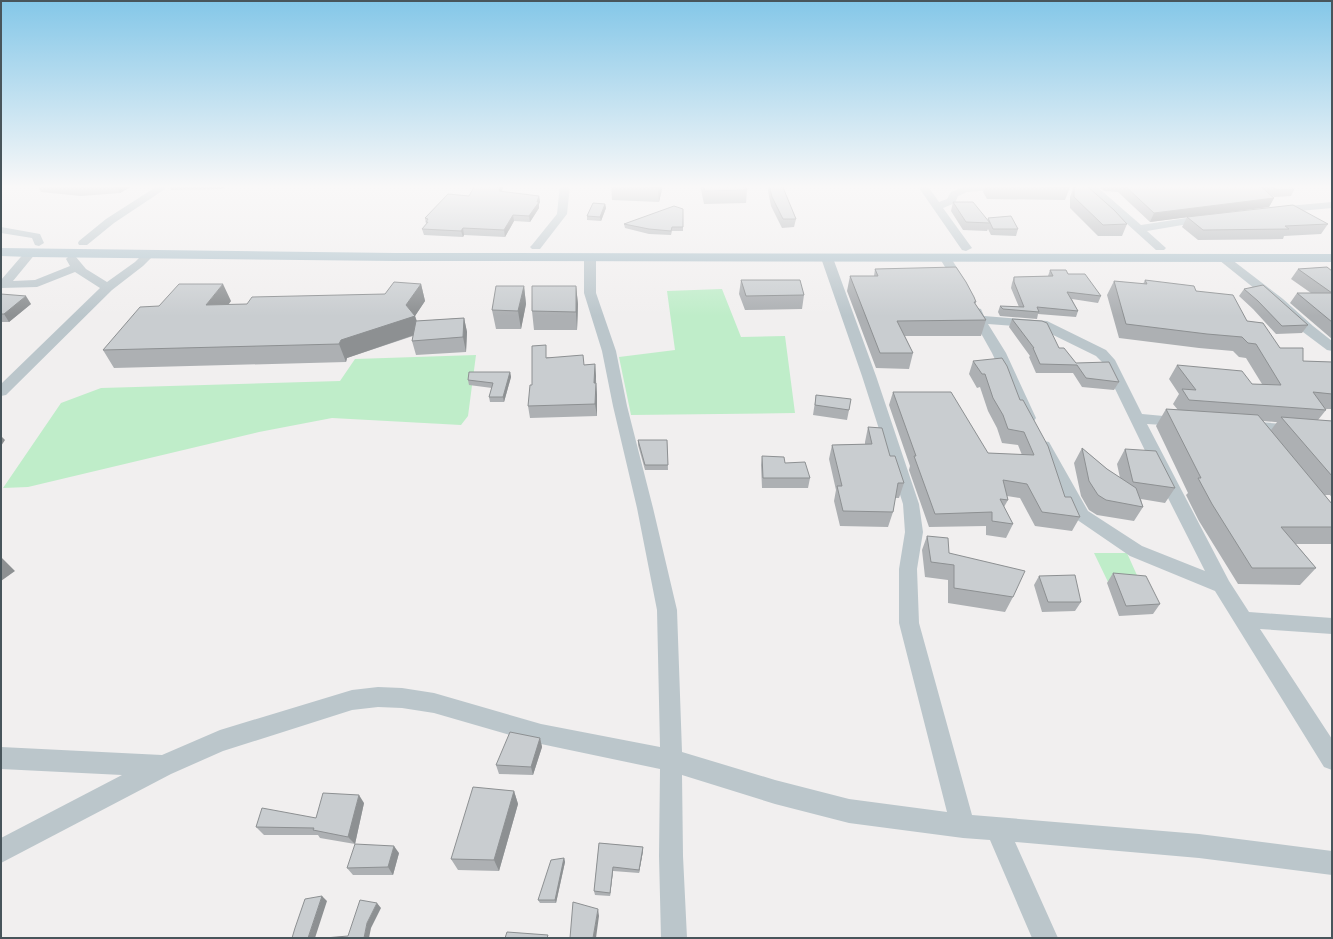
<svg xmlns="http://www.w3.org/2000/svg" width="1333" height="939" font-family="'DM Sans',sans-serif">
	<rect width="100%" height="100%" fill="#f1efef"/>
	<path fill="#bfedc9" d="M722,289L741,337L785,336L795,413L631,415L619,357L675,350L667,291Z
		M476,355L468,416L461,425L332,418L259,432L28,487L3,488L61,403L101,388L340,381L355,359Z
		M1094,553H1127L1140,582H1108Z"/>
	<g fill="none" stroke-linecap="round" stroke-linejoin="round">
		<path fill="#bbc6cb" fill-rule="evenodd" d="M159,185H171L114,223L87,245H79L78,243L79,241L106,219Z
			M560,185H570L567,214L540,249H532L530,247L532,245L557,214Z
			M917,185H927L939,202L947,199L951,192L965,186L1024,185L1019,188L967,192L958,196L955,203L943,208L972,248L966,251L962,250Z
			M1084,185H1095L1141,225L1206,215L1211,218L1206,221L1147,231L1166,248L1164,250H1156Z
			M1332,202V208L1277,213L1272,210L1277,207Z
			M1,227L40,234L44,243L39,246L35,245L32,238L1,233Z
			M30,250L36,253L13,281L35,280L70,266L66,259L68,257H76L86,269L107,282L135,262L145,252H153L155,254L143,266L112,290L6,395L1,396V384L100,288L75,272L37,287L1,288V280L26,251Z
			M590,254L596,257V293L616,351L627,406L653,508L677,610L682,752L775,780L849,799L947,812L899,623V569L905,532L903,504L862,376L821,258L823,256H831L833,258L876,376L919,504L923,532L917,569L919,623L972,815L1199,834L1332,851V875L1199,858L1015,842L1058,938H1032L990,840L963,838L849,823L775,804L682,775L683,856L687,938H661L659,856L660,769L541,744L434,713L402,708L378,707L352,710L223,751L171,774L1,863V838L122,775L1,769V747L162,755L220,730L352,690L378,687L402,688L434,693L541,724L660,747L657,610L637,508L613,406L602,351L584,293V257Z
			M945,254L949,255L969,287L967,290H959L957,287L939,257Z
			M1223,255L1227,256L1283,299L1313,326L1332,341V351L1327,350L1303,332L1275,305L1219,260L1217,258L1219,256Z
			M977,308L981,309L984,316L1047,321L1106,350L1115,360L1142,414L1185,418L1187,421L1185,424L1180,426L1147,424L1229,581L1249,612L1332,618V634L1260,629L1332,739V770L1324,767L1215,591L1130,556L1076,519L1036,446L1039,442L1044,441L1049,442L1088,511L1142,546L1205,571L1169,500L1102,362L1096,356L1039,328L988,324L1006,353L1036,418L1034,421L1029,423L1024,421L992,353L973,319L971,312L973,309Z
			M1247,421L1332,428V438L1242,429L1239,426L1242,423Z"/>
		<path fill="#b0c3cc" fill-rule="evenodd" d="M1,248L395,253L1332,254V262L395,261L30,257L1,256Z"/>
	</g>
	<path fill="#adb0b3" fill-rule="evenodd" d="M37,185H134L120,193L81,196L41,192Z
		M169,185H226L222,189L171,190Z
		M611,185H663L659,202L612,200Z
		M700,185H745L747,190L746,203L704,204Z
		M768,185H782L796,219L794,227L782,228L771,206L768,191Z
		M985,185H1067L1070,187L1065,200L987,199L983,192Z
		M1097,185H1259L1274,198L1269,207L1226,212L1328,224L1321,234L1284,236L1283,239L1198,240L1182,227L1187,217L1150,222L1118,192L1104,191Z
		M1259,185H1290L1294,190L1291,196L1274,197Z
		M1074,186L1127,224L1122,236H1098L1070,208V197Z
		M502,192L539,196L540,202L539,204V208L530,222L514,221L505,237L464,235L463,237L424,235L422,229L426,224L425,218L469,196Z
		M953,202L988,220V218L1018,229L1016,236L991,235L988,229L987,231L963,230L951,211Z
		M605,204L606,208L601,221L587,220V216Z
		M624,224L683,227V231H672L671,235L649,234L625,228Z
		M875,269L976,302L975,304L986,320L981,336H905L913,353L909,369L876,368L847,291L850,276H874Z
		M1298,269L1332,271V339L1290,303L1297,293H1311L1291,279Z
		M1050,270L1068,274L1101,296L1098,303L1072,299L1078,311L1076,317L1038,314L1037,319L1000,316L998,312L1000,306L1019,307L1011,288L1012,283L1014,277L1048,276Z
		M741,280L804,295L802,309L745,310L739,294Z
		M1145,280L1196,291L1247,321L1280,348L1303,361L1332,362V409H1324L1326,410L1318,420L1332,421V498L1330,495H1325L1332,504V544H1296L1316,568L1300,585L1238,584L1199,521L1186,495L1188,493L1156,426L1166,409L1178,410L1173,404L1179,394L1169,379L1177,365L1252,384H1262L1246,358L1239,357L1233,351L1199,348L1119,338L1107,295L1114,281L1143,284ZM1263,421L1275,422H1277L1271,430Z
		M421,284L425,301L415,316L417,321L464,318L467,332L466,352L416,355L412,341L413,336L347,358L346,362L114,368L103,350L159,306L231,301L228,305L247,304L385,294Z
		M524,286L526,304L521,329H496L492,310Z
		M576,286L578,304L577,330H534L532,311Z
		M1244,289L1308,325L1302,333L1276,334L1253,309L1239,296Z
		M1,294L31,304L9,322H1Z
		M1012,319L1059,348L1076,363L1119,382L1114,390L1082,387L1073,373H1036L1029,357L1030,356L1009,327Z
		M547,357L584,365L595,364L597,395V416L530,418L528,406L532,385Z
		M973,361L1020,400L1065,497L1080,517L1072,531L1035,526L1020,498L1007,496L1008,500L1004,507L1013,524L1006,538L986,535V526L929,527L909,470L910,466L889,405L893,392L988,453L1022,455L1018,445L1002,443L997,428L988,411L980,387L977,388L969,374Z
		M510,372L511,377L504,402H490L489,397L492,388L469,385L468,380Z
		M816,395L849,410L847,420L813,415Z
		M868,427L890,456L904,483L899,498H895L893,512L888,527L840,526L834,501L836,490L829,459L832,445L865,444V442Z
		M638,440H667L668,470H645L638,445Z
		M1082,448L1107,469L1120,478L1117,464L1125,449L1175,488L1165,503L1141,499L1143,507L1134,521L1097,515L1089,510L1081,496L1074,463Z
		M762,456L785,463L810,478L808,488H762L761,465Z
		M927,536L949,553L1013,597L1005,612L948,603V580L925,577L922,550Z
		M1113,573L1160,604L1153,614L1119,616L1107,583Z
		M1039,576L1081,602L1075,611L1042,612L1034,585Z
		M540,738L542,747L533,775L499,774L496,765Z
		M514,791L518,804L499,871L458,870L451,859Z
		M364,803L355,844L320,838L318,835H264L256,827L316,818Z
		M599,843L643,847V851L639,873L613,871L610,896L595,895L594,891Z
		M399,853L393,875H353L347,868Z
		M564,858L565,862L556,903H540L538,900Z"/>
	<path fill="#8d9092" d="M115,185H134L120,193Z
		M220,185H226L222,189Z
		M501,185H504L500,197L499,191Z
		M659,185H663L659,202L658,187Z
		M950,185H962L950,187Z
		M539,196L540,202L539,204V208L530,222L529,216Z
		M1274,198L1269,207L1150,222L1154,213Z
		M605,204L606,208L601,221L600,217Z
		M513,215L514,221L505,237L504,230Z
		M463,228L464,235L463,237L461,231Z
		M223,284L231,301L214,323L206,305Z
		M421,284L425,301L415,316L420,333L347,358L346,362L339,344L341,340L406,305Z
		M524,286L526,304L521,329L518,311Z
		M576,286L578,304L577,330L576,312Z
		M26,296L31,304L9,322L4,314Z
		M464,318L467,332L466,352L463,337Z
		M595,364L596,376L595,395L594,383Z
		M510,372L511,377L504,402L503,397Z
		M596,383L597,395V416L595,404Z
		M1,436L5,440L1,446Z
		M1,557L15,571L1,581Z
		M540,738L542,747L533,775L531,767Z
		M514,791L518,804L499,871L494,860Z
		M359,795L364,803L355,844L348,837Z
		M394,846L399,853L393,875L388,867Z
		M643,847V851L639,873V870Z
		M564,858L565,862L556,903L555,900Z
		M613,867V871L610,896V893Z
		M322,896L327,901L315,938H308Z
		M377,903L381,908L371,928L369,938H364L367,923Z
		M598,909L599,916L596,938H593Z"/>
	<path fill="#c9cdd0" stroke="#8d9092" d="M475,185H501L499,191L539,196L537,202H539L529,216L513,215L504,230L463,228L461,231L422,229L428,222H426L428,219L425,218L448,194L469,196Z
		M611,185H659L658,187Z
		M703,185H745L747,190L705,191Z
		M769,185H782L796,219H783L772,197Z
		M990,185H1067L1070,187L991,186Z
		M1124,185H1259L1274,198L1154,213Z
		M1271,185H1290L1294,190H1277Z
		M1074,186H1087L1114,210L1127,224L1103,225L1074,197Z
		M953,202H973L990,223L966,222Z
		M593,203L605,204L600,217L587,216Z
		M1293,205L1328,224L1285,226L1289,229L1203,230L1187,217Z
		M674,206L683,209V227H672L671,231L649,229L624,224Z
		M1011,216L1018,229H993L988,218Z
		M956,267L966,282L974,297L976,302H974L986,320L897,321L913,353H880L850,276H878L875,269Z
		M1327,267L1332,271V322L1297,293H1332L1298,269Z
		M1050,270H1066L1068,274H1085L1101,296L1067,292L1078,311L1037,307L1039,312L1003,309L1000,306L1024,307L1014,282V277L1053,276Z
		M741,280H800L804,295L746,296Z
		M1145,280L1194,286L1196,291L1233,295L1247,321L1263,323L1280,348H1303V361L1332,362V394L1313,392L1326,410L1189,400L1182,389L1196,390L1177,365L1242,371L1252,384L1281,385L1256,344L1248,343L1242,337L1207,334L1126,324L1114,281L1147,284Z
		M394,282L421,284L406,305L415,316L341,340L339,344L103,350L140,307L159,306L179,284H223L206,305L247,304L252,297L385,294Z
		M1263,285L1308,325L1282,326L1258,301L1244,289Z
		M496,286H524L518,311L492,310Z
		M532,286H576V312L532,311Z
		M1,294L26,296L4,314H1Z
		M464,318L463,337L412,341L416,321Z
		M1012,319L1042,321L1047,323L1059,348H1064L1076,363L1109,362L1119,382L1086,378L1077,365L1040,364L1033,348H1034Z
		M546,345V358L583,355L584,365L595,364L594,383H596L595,404L528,406L530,385H532V346Z
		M1002,358L1007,366L1020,400H1023L1048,446L1065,497H1071L1080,517L1042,512L1027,484L1003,480L1008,500L1000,499L1013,524L992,521V512L935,514L914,456H916L893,392H951L988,453L1034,455L1024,432L1008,429L1003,415L993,398L985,374H982L973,361Z
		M469,372H510L503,397H489L493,383L468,380Z
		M816,395L851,399L849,410L815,405Z
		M1166,409L1258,415L1332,504V527H1281L1316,568H1252L1212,504L1198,478H1201Z
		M1281,417L1332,421V476Z
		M868,427L882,428L890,456H895L904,483H898L893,512L843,511L837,486H842L832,445L872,444Z
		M638,440H667L668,465H645Z
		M1082,448L1107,469L1136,488L1143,507L1106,500L1098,495L1089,481Z
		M1125,449L1156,451L1175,488L1133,482Z
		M762,456L784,457L785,463L805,462L810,478H763Z
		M927,536L948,538L949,553L1025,571L1013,597L954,588V565L931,562Z
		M1113,573L1146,576L1160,604L1126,606Z
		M1075,575L1081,602H1048L1039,576Z
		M510,732L540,738L531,767L496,765Z
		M473,787L514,791L494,860L451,859Z
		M323,793L359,795L348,837L313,830L314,828L256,827L262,808L316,818Z
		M599,843L643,847L639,870L613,867L610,893L594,891Z
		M355,844L394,846L388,867L347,868Z
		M564,858L555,900H538L551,860Z
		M322,896L308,938H292L295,928L305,899Z
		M360,900L377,903L367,923L364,938H325L348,936Z
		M573,902L598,909L593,938H570Z
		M507,932L548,935L547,938H505Z"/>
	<linearGradient id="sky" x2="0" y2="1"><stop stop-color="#84c7e8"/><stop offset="0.59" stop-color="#f9f8f8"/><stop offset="1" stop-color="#f9f8f8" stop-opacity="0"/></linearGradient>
	<rect width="1333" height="316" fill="url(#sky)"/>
	<rect width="1333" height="939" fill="none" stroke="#48555b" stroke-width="4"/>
</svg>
